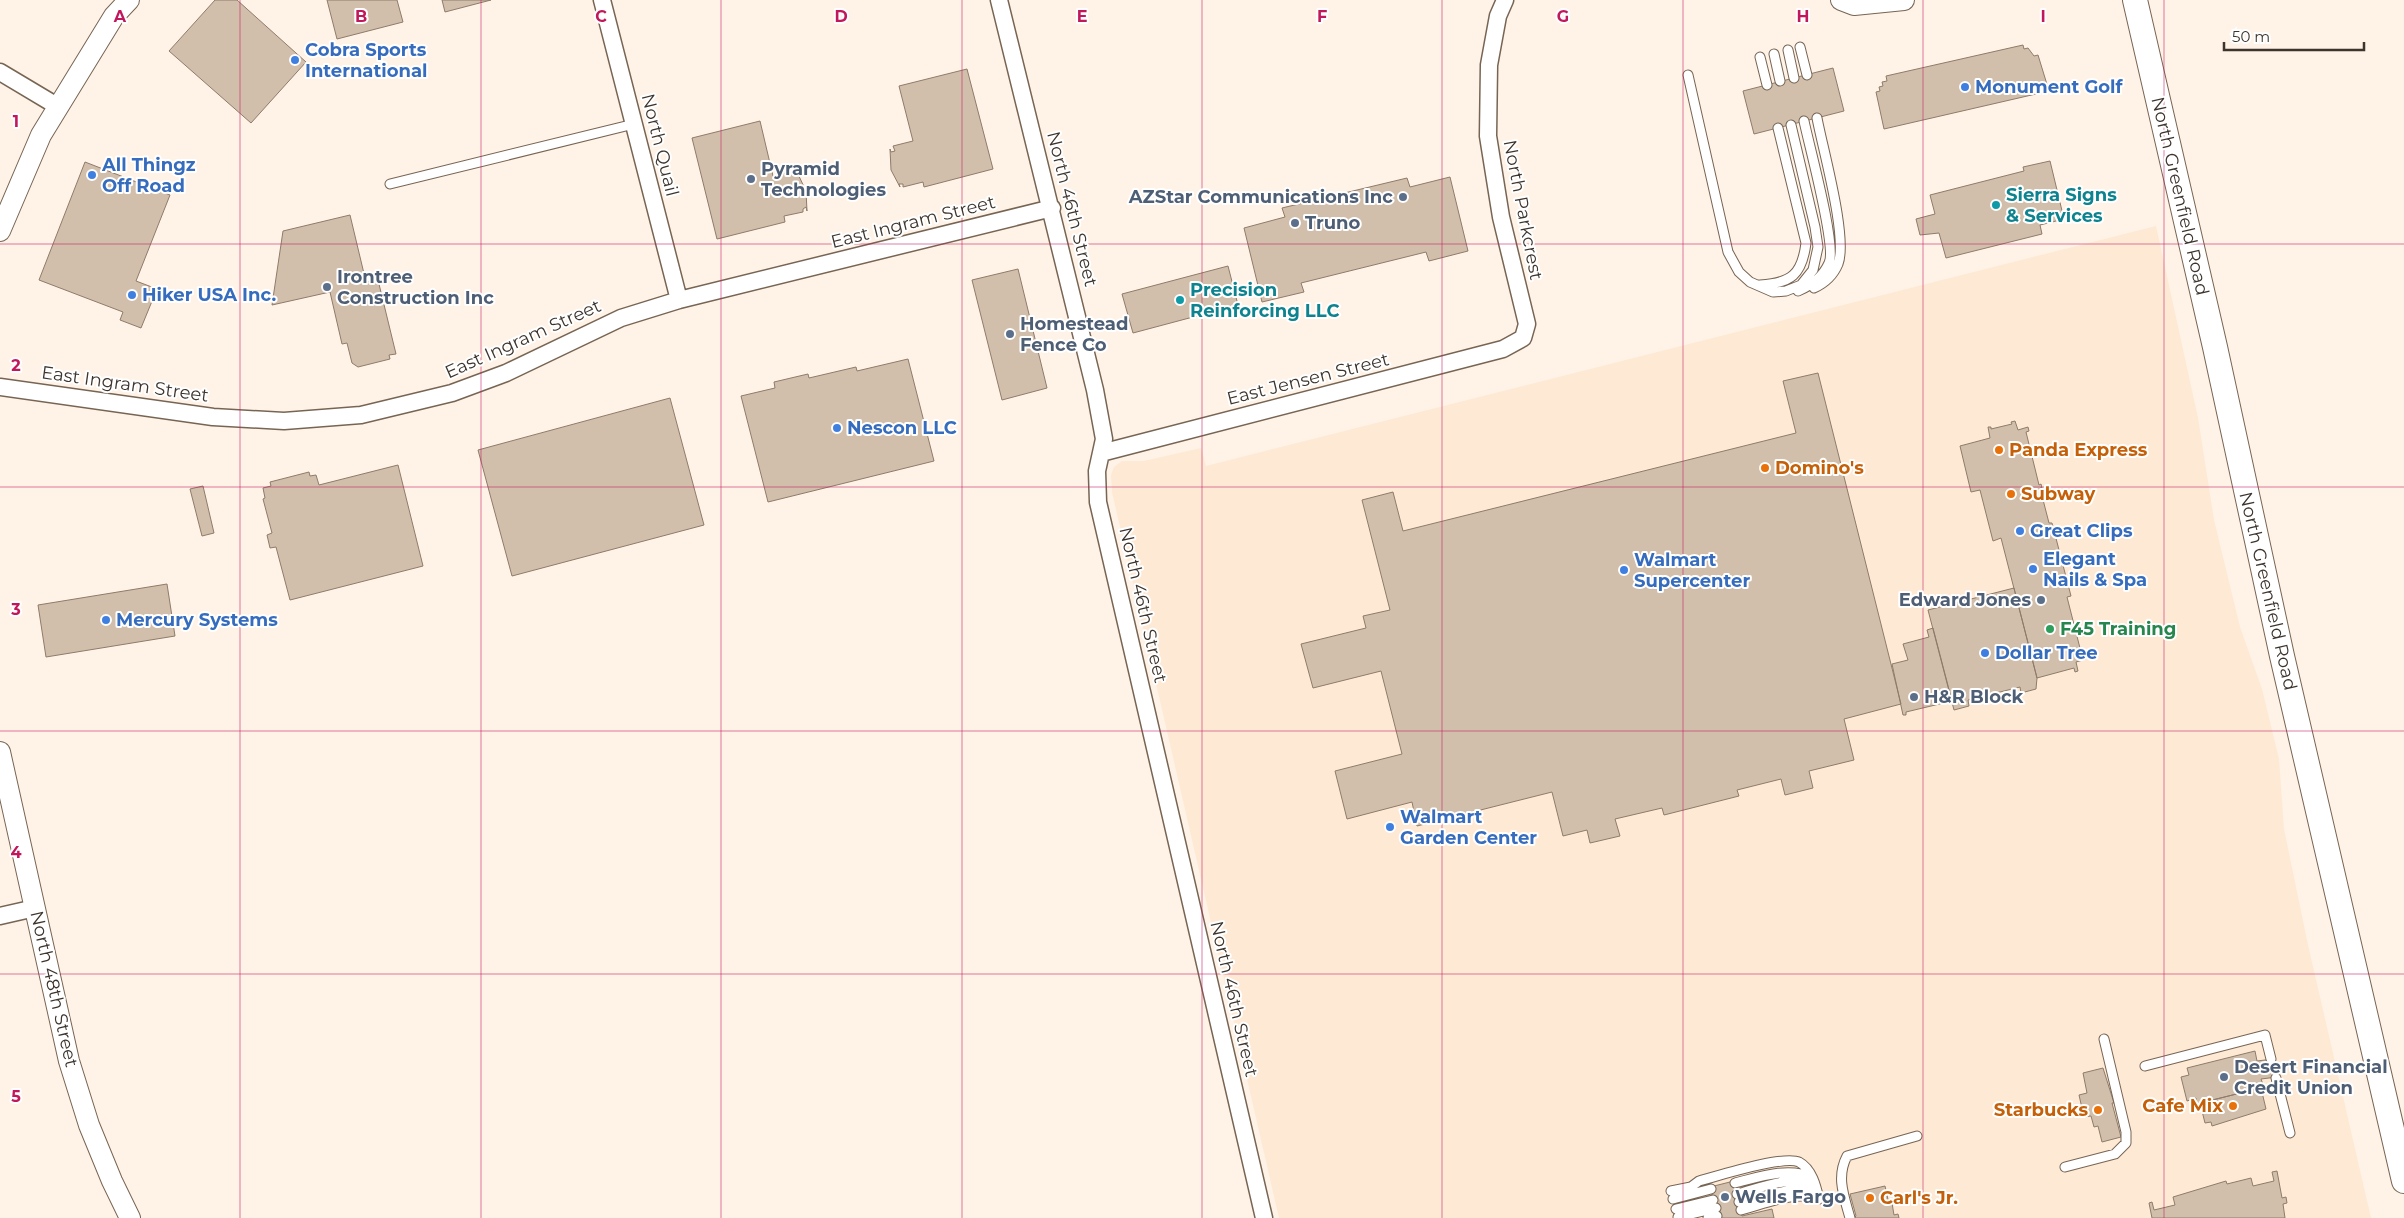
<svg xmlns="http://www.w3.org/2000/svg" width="2404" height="1218" font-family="Montserrat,sans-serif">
	<rect width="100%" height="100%" fill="#fff2e6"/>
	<path fill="#fee9d4" d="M2156,226L2198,418L2214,520L2240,627L2262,689L2279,759L2284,829L2308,945L2371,1218H1279L1112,492L1111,475L1114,467L1122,461H1144L1201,448L1206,466Z"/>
	<path fill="#d2bfab" stroke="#8e7b6a" d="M215,0H237L306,62L251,123L169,51Z
		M327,0H397L403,22L337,39Z
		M442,0H491L445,12Z
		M2023,45L2024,49L2028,48L2034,56L2038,55L2049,91L1884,129L1876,92L1880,91L1879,87L1883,86L1882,82L1887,81L1886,76Z
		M1833,68L1844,111L1754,134L1743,91Z
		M967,69L993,169L924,187L923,182L903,187V184H899L900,187L891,170L890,149L891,152L895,151L893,146L913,141L899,86Z
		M760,121L773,176L793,171L794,176L798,175L797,172L806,191L807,211L806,207L803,209V212L784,216L785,222L717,239L692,138Z
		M2050,161L2064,219L2040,225L2042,234L1946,258L1939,233L1920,235L1916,219L1935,214L1930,195L2024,171L2023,167Z
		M85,162L170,195L136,281L157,289L141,328L120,320L123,312L39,280Z
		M1450,177L1468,251L1429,261L1426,252L1301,283L1304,292L1262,302L1244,228L1285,217L1282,208L1407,178L1410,187Z
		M350,215L366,282L378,280L396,354L389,355L390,359L358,367L352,363L347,343L342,344L330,292L272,305L283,231Z
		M1228,266L1238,305L1133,333L1122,294Z
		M1018,269L1047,388L1002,400L972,280Z
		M908,359L934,461L768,502L741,396L775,388L774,382L808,374L809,378L856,367L857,371Z
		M1818,373L1901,704L1844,719L1854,760L1809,771L1813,788L1785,795L1781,779L1737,790L1739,796L1664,815L1662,808L1615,819L1620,836L1590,843L1587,830L1563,836L1552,792L1417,826L1412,802L1347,819L1335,771L1402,754L1381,671L1313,688L1301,644L1366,628L1363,616L1390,610L1362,500L1393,492L1403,531L1796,433L1783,381Z
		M670,398L704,525L512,576L478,450Z
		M2015,421L2018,430L2028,427L2029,431L2026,432L2039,485L2041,484L2042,488H2040L2049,523H2052L2071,596L2067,597L2082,656L2085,655L2086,659L2076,662L2078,671L2075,672L2074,668L2037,678L2001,538L1993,541L1980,490L1971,492L1960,446L1990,438L1988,427H1991V429L2012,424L2011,422Z
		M398,465L423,566L290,600L276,547L270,548L267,535L272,533L263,499L265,498L263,488L271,486L270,482L309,472L310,476L316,475L319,485Z
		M203,486L214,533L202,536L190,489Z
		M167,584L175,636L46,657L38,605Z
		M2014,588L2037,678L2036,689L2021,693L2020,687L1968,700L1969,706L1954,710L1928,610Z
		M1933,628L1952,701L1906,712V715H1903L1892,664L1908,660L1903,644L1929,637L1927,630Z
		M2255,1051L2257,1061L2273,1059L2277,1077L2261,1079L2264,1087L2197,1104L2196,1098L2187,1101L2181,1077L2189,1075L2187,1068Z
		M2103,1068L2114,1103H2112L2121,1137L2102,1142L2098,1126L2094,1127L2091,1116L2084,1117L2079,1095L2087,1093L2083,1073Z
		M2261,1088L2266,1109L2212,1126L2211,1122L2205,1123L2200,1103Z
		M2277,1171L2282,1198L2286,1197L2287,1203L2283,1204L2285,1218H2152L2149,1203L2152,1202L2154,1210L2175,1205L2173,1197L2226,1181L2227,1184L2251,1178L2253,1186L2274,1181L2272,1172Z
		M1734,1181L1742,1216L1772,1209L1774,1218H1718L1710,1187Z
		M1885,1186L1889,1204L1892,1203L1894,1215L1898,1214L1899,1218H1854L1856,1216L1850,1194Z"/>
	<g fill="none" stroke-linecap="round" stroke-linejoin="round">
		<defs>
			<path id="service" d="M1800,47L1807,75
				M1788,50L1794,78
				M1774,54L1780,81
				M1760,57L1767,85
				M1688,75L1728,252L1739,272L1750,282L1773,292L1786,291L1801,285L1813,270L1818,247L1815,227L1791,125
				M390,184L634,124
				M1760,285C1791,283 1802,275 1806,243L1778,128
				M1814,288C1825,283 1833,276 1838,264C1848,238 1823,150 1817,118
				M1798,291C1812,285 1823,277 1829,263C1837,247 1809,145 1804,121
				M2145,1066L2265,1035L2271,1059
				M2276,1078L2290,1133
				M2065,1167L2115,1154L2126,1143V1132L2104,1039
				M1735,1183C1759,1177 1787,1167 1812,1177
				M1671,1191L1691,1187L1699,1181C1718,1176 1783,1155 1799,1162C1812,1169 1816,1186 1819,1199
				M1737,1194C1760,1188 1791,1175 1814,1184
				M1673,1199L1711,1189
				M1739,1202L1795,1189L1817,1193
				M1676,1209L1713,1200
				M1741,1210C1764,1204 1795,1190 1819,1199
				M1678,1217L1716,1208
				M1708,1218L1717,1216
				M1850,1218C1844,1196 1836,1177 1847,1156L1917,1136"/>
			<path id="minor" d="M602,0L679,300
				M999,0L1095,390L1104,439L1097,471L1098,502L1264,1218
				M0,72L57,106
				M0,387L213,417L284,421L361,415L452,393L506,373L621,318L679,300L1052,208
				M1101,453L1503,349L1523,338L1527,324L1501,217L1488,136L1489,65L1498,16L1505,0
				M0,916L35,908"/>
			<path id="tertiary" d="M1841,0L1854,5L1904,0
				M0,231L41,135L114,16L129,0
				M0,752L69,1061L89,1125L112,1181L130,1218"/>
			<path id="secondary" d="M2135,0L2215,347L2282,656L2404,1181"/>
		</defs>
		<use href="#service" stroke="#776554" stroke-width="11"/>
		<use href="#minor" stroke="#776554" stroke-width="19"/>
		<use href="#tertiary" stroke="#776554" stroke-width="22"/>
		<use href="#secondary" stroke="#776554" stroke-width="26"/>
		<use href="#service" stroke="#fff" stroke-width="9"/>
		<use href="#minor" stroke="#fff" stroke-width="16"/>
		<use href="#tertiary" stroke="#fff" stroke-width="20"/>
		<use href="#secondary" stroke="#fff" stroke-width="24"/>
	</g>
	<path fill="none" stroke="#c2185b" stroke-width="1" stroke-opacity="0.55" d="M240,0V1218M481,0V1218M721,0V1218M962,0V1218M1202,0V1218M1442,0V1218M1683,0V1218M1923,0V1218M2164,0V1218M0,244H2404M0,487H2404M0,731H2404M0,974H2404"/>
	<g fill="#3f7fe0" stroke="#fff" stroke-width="2">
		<circle cx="295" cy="60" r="5"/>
		<circle cx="1965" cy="87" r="5"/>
		<circle cx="92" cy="175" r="5"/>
		<circle cx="132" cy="295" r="5"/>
		<circle cx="837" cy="428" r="5"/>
		<circle cx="2020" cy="531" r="5"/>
		<circle cx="2033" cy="569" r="5"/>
		<circle cx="1624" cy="570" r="5"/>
		<circle cx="106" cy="620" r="5"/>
		<circle cx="1985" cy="653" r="5"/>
		<circle cx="1390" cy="827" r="5"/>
	</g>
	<g fill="#5c6f8a" stroke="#fff" stroke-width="2">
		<circle cx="751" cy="179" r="5"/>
		<circle cx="1403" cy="197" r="5"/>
		<circle cx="1295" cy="223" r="5"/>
		<circle cx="327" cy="287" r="5"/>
		<circle cx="1010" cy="334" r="5"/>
		<circle cx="2041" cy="600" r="5"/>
		<circle cx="1914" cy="697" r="5"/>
		<circle cx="2224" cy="1077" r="5"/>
		<circle cx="1725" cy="1197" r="5"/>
	</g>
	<g fill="#0f9aa8" stroke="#fff" stroke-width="2">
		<circle cx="1996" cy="205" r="5"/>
		<circle cx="1180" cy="300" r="5"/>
	</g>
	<g fill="#e8710a" stroke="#fff" stroke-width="2">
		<circle cx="1999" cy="450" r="5"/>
		<circle cx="1765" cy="468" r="5"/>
		<circle cx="2011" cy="494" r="5"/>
		<circle cx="2233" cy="1106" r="5"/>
		<circle cx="2098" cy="1110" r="5"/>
		<circle cx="1870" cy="1198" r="5"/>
	</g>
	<circle fill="#2e9e5b" stroke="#fff" stroke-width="2" cx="2050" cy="629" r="5"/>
	<g text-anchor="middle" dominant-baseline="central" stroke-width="4" stroke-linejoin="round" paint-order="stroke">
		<g font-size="18" font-weight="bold" fill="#366cbe" stroke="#fff" text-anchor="start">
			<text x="305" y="50">Cobra Sports<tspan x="305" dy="21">International</tspan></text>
			<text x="1975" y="87">Monument Golf</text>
			<text x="102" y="165">All Thingz<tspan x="102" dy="21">Off Road</tspan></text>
			<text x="142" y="295">Hiker USA Inc.</text>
			<text x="847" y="428">Nescon LLC</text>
			<text x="2030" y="531">Great Clips</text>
			<text x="2043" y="559">Elegant<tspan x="2043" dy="21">Nails &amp; Spa</tspan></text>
			<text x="1634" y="560">Walmart<tspan x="1634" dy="21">Supercenter</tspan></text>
			<text x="116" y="620">Mercury Systems</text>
			<text x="1995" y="653">Dollar Tree</text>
			<text x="1400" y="817">Walmart<tspan x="1400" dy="21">Garden Center</tspan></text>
		</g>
		<g font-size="18" fill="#3c342d" stroke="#fff">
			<text transform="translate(660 145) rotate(76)">North Quail</text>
			<text transform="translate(2180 196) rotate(77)">North Greenfield Road</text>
			<text transform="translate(1072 209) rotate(76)">North 46th Street</text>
			<text transform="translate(1523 210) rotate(79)">North Parkcrest</text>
			<text transform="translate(913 222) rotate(-14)">East Ingram Street</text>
			<text transform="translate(523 339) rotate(-24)">East Ingram Street</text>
			<text transform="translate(1308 379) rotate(-14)">East Jensen Street</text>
			<text transform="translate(125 384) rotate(8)">East Ingram Street</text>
			<text transform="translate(2268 591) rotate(77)">North Greenfield Road</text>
			<text transform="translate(1143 605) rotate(77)">North 46th Street</text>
			<text transform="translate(54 989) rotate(77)">North 48th Street</text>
			<text transform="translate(1234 999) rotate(77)">North 46th Street</text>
		</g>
		<g font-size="18" font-weight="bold" fill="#4e5e75" stroke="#fff" text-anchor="start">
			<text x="761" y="169">Pyramid<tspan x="761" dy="21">Technologies</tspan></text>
			<text x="1393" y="197" text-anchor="end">AZStar Communications Inc</text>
			<text x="1305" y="223">Truno</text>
			<text x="337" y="277">Irontree<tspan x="337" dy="21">Construction Inc</tspan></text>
			<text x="1020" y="324">Homestead<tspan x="1020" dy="21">Fence Co</tspan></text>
			<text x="2031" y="600" text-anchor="end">Edward Jones</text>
			<text x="1924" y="697">H&amp;R Block</text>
			<text x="2234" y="1067">Desert Financial<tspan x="2234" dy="21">Credit Union</tspan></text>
			<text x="1735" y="1197">Wells Fargo</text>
		</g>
		<g font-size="18" font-weight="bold" fill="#0d838f" stroke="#fff" text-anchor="start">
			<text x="2006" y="195">Sierra Signs<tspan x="2006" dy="21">&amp; Services</tspan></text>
			<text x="1190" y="290">Precision<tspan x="1190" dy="21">Reinforcing LLC</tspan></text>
		</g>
		<g font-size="18" font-weight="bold" fill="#c56008" stroke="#fff" text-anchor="start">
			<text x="2009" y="450">Panda Express</text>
			<text x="1775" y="468">Domino's</text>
			<text x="2021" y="494">Subway</text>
			<text x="2223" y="1106" text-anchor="end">Cafe Mix</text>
			<text x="2088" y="1110" text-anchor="end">Starbucks</text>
			<text x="1880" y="1198">Carl's Jr.</text>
		</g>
		<g font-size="18" font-weight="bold" fill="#27864d" stroke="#fff" text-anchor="start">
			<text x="2060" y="629">F45 Training</text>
		</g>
	</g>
	<g font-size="16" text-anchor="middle" font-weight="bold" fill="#c2185b" stroke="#fff" stroke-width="4" stroke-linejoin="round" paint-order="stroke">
		<text x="120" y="22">A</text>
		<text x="361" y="22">B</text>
		<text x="601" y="22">C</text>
		<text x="841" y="22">D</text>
		<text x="1082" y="22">E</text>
		<text x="1322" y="22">F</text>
		<text x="1563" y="22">G</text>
		<text x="1803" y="22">H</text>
		<text x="2043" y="22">I</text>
		<text x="16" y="127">1</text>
		<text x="16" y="371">2</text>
		<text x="16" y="615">3</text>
		<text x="16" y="858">4</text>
		<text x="16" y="1102">5</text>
	</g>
	<path d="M2224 42v8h140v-8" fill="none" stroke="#3c342d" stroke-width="2.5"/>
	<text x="2232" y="42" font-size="15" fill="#3c342d" stroke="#ffffff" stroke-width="4" paint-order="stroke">50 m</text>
</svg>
